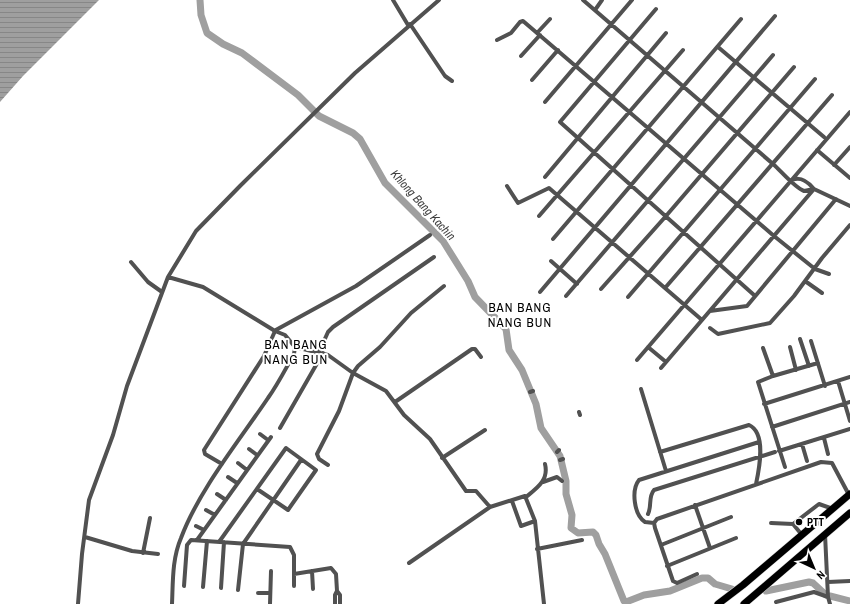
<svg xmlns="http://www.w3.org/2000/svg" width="850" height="604" font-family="'Archivo Narrow',sans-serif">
	<defs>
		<pattern id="water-rules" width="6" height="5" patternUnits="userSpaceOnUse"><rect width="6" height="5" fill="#9f9f9f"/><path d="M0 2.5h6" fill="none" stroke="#878787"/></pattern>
	</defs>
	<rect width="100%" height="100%" fill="#fff"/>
	<path fill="url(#water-rules)" d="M0,0H99L23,76L0,102Z"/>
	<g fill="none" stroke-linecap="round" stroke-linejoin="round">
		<path stroke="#9f9f9f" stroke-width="7" d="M200,0L201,15L207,33L223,44L242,53L298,95L319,116L353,133L360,139L385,183L443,241L468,281L475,297L506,329L509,350L522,370L536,404L541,428L560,456L566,481V494L572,515L571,528L578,533L593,532L596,535L599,544L605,554L624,601L626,602L644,595L670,591L702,578H708L715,584L732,589
			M766,591L809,582L813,583L826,595
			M830,596L850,601"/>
		<defs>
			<path id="primary" d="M718,604L743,585L850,494
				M744,604L850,513"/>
		</defs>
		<use href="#primary" stroke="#dbdbdb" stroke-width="8"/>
		<path stroke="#515151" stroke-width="4" d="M393,0L408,25
			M583,0L773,164C781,171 795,188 804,191L814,189L850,206
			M656,9L560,122L754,295
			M595,10L602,0
			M410,24L445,76L452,81
			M537,33L550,19
			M497,40L511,33L520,22L523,21L774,236L815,269L829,274
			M718,47L824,137
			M521,56L540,35
			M532,80L558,50
			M545,102L632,0
			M817,150L850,178
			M834,165L850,147
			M545,177L666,33
			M507,186L518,203L549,188L702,320
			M539,216L683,50
			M553,239L741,19
			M551,261L577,284
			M131,262L148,282L162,292
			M168,277L203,287L275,331L285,335L295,347L328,355L353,373L386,391L404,415L430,439L466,491H476L490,507
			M805,281L822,293
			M665,288L832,95
			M601,289L666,216L794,67
			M540,292L775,16
			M566,296L773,55
			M628,297L815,79
			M710,311L747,306L836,199
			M710,328L718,334L770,323L794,296L822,258L850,225
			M274,331L356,286L430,235
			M800,339L809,366
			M811,341L825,386
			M648,347L666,362
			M790,347L796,370
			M763,348L773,376
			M319,352L328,332L333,327L434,257
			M637,360L850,112
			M661,368L814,189C808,182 801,176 792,180
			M838,381L850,421
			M641,389L666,471
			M530,392L533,391
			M395,402L472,349H475L481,357
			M764,404L850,377
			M579,412L580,415
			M772,427L850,402
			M280,428L323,353
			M260,434L268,440
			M824,438L828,454
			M802,444L807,461
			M249,449L257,455
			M779,451L850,429
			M557,452L559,450
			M660,452L749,425C767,433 759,470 756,484
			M442,458L485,430
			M560,460L563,459
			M238,463L247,470
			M222,464L205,454L204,450L264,356L275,331
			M328,465L319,459L317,454L339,411L353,373L358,366L380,347L411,313L444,286
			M785,467L758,382L773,376L818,363
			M228,477L237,483
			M543,482L557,477L562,481
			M217,494L226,500
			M526,497C537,488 549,480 545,464
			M512,501L521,526L535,521
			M695,505L710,548
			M206,510L215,515
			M648,514C652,506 648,497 654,490L775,452
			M654,523L645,522C634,515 631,490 639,480L759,442
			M771,523L793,524
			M196,526L204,530
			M825,534L828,597L830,604
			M802,535L793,524L819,504L833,509
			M85,537L132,551L158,554
			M197,540L271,437
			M219,542L286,448L316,470L288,510L257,489
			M661,545L731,517
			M537,549L582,540
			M143,553L150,518
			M409,563L490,507L525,496L535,521L544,604
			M667,566L736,538
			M312,571L313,589
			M294,574L331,568L336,574L337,591
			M697,574L677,583L673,581L655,528L654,523L657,519L821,462L832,463L849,495
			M828,582L850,581
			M184,586L187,545L191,540L290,547L294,555V586
			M203,587L207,541
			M221,588L224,542
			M238,590L243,544L301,460
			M258,593H270
			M776,602L814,592L828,597
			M78,604L82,554L89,500L113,435L127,386L168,277L196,231L240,186L355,73L439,0
			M172,604C173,582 172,559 181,538C199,490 239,441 268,398C278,384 286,368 294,354L295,347
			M270,604L271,571
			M335,604V595L337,591L340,595V604"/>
		<use href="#primary" stroke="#000" stroke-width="7"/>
	</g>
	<circle fill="#000" stroke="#fff" stroke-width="1.5" cx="799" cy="522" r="4"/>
	<g text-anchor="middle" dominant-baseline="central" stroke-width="4" stroke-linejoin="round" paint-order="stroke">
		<g font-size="11" font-weight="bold" fill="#000" stroke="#fff" text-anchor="start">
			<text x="807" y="522">PTT</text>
		</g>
		<g font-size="12" font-style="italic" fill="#404040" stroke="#fff">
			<text transform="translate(423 205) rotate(48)">Khlong Bang Kachin</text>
		</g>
		<g font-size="13" letter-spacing="1" fill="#000" stroke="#fff">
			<text x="520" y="307">BAN BANG<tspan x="520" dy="15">NANG BUN</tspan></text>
			<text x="296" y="344">BAN BANG<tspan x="296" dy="15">NANG BUN</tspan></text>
		</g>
	</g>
	<g transform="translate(814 568) rotate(136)" stroke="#ffffff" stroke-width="3" paint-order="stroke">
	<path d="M0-3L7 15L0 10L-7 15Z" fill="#000000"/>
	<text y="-6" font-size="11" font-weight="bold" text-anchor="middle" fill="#000000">N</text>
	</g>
</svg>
